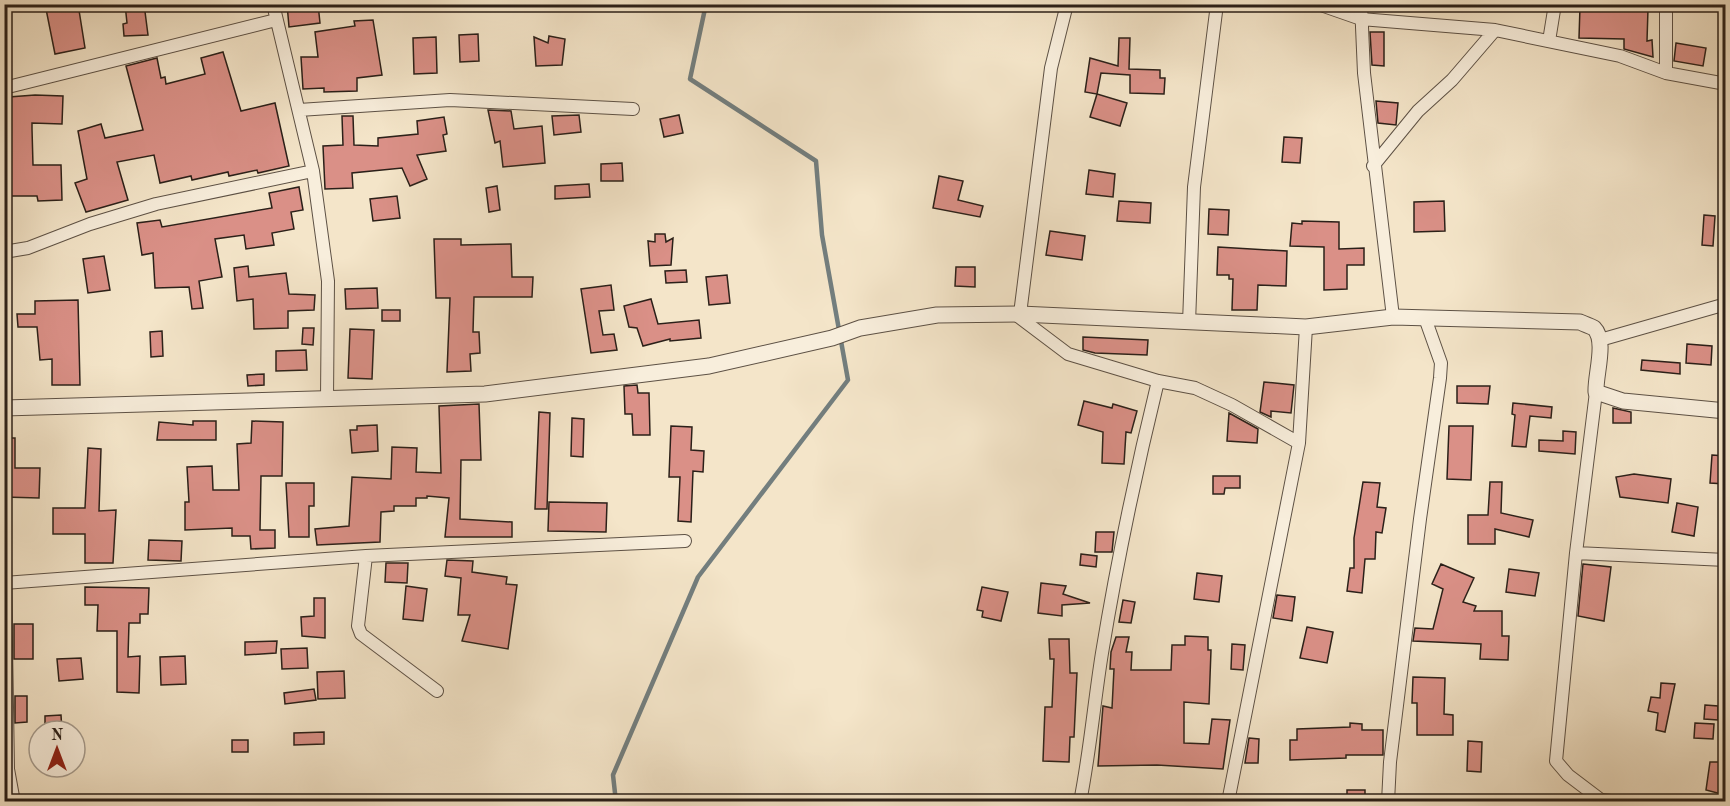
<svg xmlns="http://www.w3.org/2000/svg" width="1730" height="806" font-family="'Old Standard TT',serif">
	<rect width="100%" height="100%" fill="#f4e5c9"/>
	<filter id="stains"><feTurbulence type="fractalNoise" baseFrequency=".00333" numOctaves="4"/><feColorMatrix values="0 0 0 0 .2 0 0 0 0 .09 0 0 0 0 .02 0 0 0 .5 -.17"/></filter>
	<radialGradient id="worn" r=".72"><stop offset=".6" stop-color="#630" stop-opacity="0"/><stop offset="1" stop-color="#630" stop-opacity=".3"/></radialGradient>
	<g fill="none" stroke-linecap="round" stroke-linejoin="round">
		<path stroke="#737e7e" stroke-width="4.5" d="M616,802L613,775L698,577L848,380L822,235L816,161L690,79L706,4"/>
	</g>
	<path fill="#da9087" stroke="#2b2019" stroke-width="1.5" d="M45,4H78L85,48L55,54Z
		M125,4H144L148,35L124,36L123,24L127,23Z
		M287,4H318L320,23L289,27Z
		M1580,7L1648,9L1647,41L1652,40L1653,57L1624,49V39L1579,38Z
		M373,20L382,75L357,78V91L324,92V88L303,89L301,57H318L315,32L355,26L354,21Z
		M1370,32H1384V66L1372,65Z
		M478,34L479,61L460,62L459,35Z
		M549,36L565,39L562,65L536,66L534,37L548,43Z
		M436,37L437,73L414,74L413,38Z
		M1119,38H1130L1129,69L1160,70V78H1165L1164,94L1130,93V75L1101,73L1097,94L1127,103L1120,126L1090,117L1097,94L1085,92L1090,58L1118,66Z
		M1676,43L1706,48L1703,66L1674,61Z
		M223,52L241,111L275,103L289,166L258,173L257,170L229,176L228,172L192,180L191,176L160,183L154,155L117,162L128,200L86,212L75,183L87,179L78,131L101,124L105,138L143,130L126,66L157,58L161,78L165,77L166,84L205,74L201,58Z
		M35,95L63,96L62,124L32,123V129L33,165H61L62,200L38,201L37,196H4V135H10L9,97Z
		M1376,101L1398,103L1396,125L1378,123Z
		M488,110L511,111L514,129L542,126L545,163L503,167L500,141L495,143Z
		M579,115L581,132L554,135L552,116Z
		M679,115L683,133L664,137L660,119Z
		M342,116H353L354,145L378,146V138L418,134L417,121L444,117L447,134L443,135L446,151L417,155L427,179L410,186L402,168L352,173L353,188L325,189L323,146L343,145Z
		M1284,137L1302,138L1300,163L1282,162Z
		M622,163L623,181H601V164Z
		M1089,170L1115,174L1113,197L1086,194Z
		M939,176L963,181L958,200L983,206L980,217L933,208Z
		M589,184L590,197L555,199V186Z
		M497,186L500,210L489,212L486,188Z
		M299,187L303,210L291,212L294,229L272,233L274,245L246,249L244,235L215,239L222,277L199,281L203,308L192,309L189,287L155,288L153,253L142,255L137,223L160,220L162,227L272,208L269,193Z
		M397,196L400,218L373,221L370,199Z
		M1119,201L1151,203L1150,223L1117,221Z
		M1444,201L1445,231L1414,232V202Z
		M1209,209L1229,210L1228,235L1208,234Z
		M1704,215L1715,216L1713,246L1702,245Z
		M1302,221L1339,222V249L1364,248V265H1347V289L1324,290V247L1290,246L1292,223L1302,224Z
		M1050,231L1085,236L1082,260L1046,255Z
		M655,234H665L666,242L673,238L671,265L650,266L648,241L655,242Z
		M434,239H461V245L511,244L512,277H533L532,297H474L473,332H479L480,353L470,354L471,371L447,372L450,298H436Z
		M1218,247L1287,251L1286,286L1258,285L1257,310H1232L1233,279H1229V275H1217Z
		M104,256L110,290L88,293L83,259Z
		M248,266L249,277L286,273L289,294L315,295L314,310L288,311V328L254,329L253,299L237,301L234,268Z
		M956,267H975V287L955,286Z
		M686,270L687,282L666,283L665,271Z
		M727,275L730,303L709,305L706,277Z
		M611,285L614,310L599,311L603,335L614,334L617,350L591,353L581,289Z
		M377,288L378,308L346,309L345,289Z
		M651,299L658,324L699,320L701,338L670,341V339L643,346L637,328L629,327L624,306Z
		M78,300L80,385H52V359L40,360L37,327H18L17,314H35V301Z
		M382,310H400V321H382Z
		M303,328H314L313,345L302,344Z
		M350,329L374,330L372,379L348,378Z
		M162,331L163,356L151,357L150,332Z
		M1083,337L1148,340L1147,355L1095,353L1083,350Z
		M1687,344L1712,346L1711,365L1686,363Z
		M306,350L307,370L276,371V351Z
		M1642,360L1680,363V374L1641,370Z
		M264,374V385L248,386L247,375Z
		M1264,382L1294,385L1291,413L1271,411V417L1260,412Z
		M637,385L638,393H649L650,435H633L632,414H625L624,386Z
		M1457,386H1490L1488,404L1457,403Z
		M1084,401L1112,408L1113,404L1137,411L1131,433L1126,432L1124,464L1102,463L1103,432L1078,425Z
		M1513,403L1552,407L1551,418L1530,416L1526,447L1512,446L1515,415L1512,414Z
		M479,404L481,460H461L460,519L512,522V537H445L449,498L427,496V498H416V506H394V511L381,512L380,542L317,545L315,529L349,526L352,477L391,479L392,447L417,448L416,472L441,473L439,406Z
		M1613,408L1631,412V423H1613Z
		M539,412L550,413L547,509H535Z
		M1229,413L1258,429L1257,443L1227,441Z
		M572,418L584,419L583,457L571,456Z
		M193,421H216V440H157L159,422L193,425Z
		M252,421L283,422L282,476H261L260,530H275V548L251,549L250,536H232V528L185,530V502H189L187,467L212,466L213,490H239L237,444L251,443Z
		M377,425L378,451L352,453L350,430H357V426Z
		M671,426L692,427L691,450L704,451L703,472L693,471L691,522L678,521L680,477H669Z
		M1449,426H1473L1471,480L1447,479Z
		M1563,431L1576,432L1575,454L1539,451V440L1563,441Z
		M4,438H15V468H40L39,498L4,497Z
		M88,448L101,449L99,511L116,510L113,563H85V534H53V508H85Z
		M1712,455L1725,456V484L1710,483Z
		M1634,474L1671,479L1668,503L1620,497L1616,477Z
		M1213,476H1240V488H1225L1224,494H1213Z
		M1363,482L1380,483L1377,507L1386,508L1382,533L1376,532L1375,559H1365L1362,593L1347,591L1350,568H1354V538Z
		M1490,482H1502L1501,513L1533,520L1529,537L1495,529V544H1468V515H1488Z
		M286,483H314V506H309V537H289Z
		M549,502L607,503L606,532L548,531Z
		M1677,503L1698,507L1694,536L1672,532Z
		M1096,532H1114L1112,552H1095Z
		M149,540L182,541L181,561L148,560Z
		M1081,554L1097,556L1096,567L1080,565Z
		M447,560L473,561L472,572L507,577L506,584L517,585L508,649L462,641L470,615H458L461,578L445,576Z
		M386,563H408L407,583L385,582Z
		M1441,564L1474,578L1463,602L1476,606L1474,611H1502V636H1509L1508,660L1480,659L1481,644L1413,641L1415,628L1433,629L1443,589L1432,584Z
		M1583,564L1611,567L1604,621L1578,616Z
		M1509,569L1539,573L1535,596L1506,592Z
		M1197,573L1222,576L1219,602L1194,599Z
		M1041,583L1066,586L1063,594L1090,603L1062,605V616L1038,613Z
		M406,586L427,589L423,621L403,619Z
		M85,587L149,588L148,614H140V623H129L128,657L140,656L139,693L117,692V631H97L98,605H85Z
		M982,587L1008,592L1001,621L982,617L983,611L977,610Z
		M1277,595L1295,597L1292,621L1273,618Z
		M314,598H325V638L302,636L301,617L314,616Z
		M1123,600L1135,602L1131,623L1119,622Z
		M14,624H33V659H14Z
		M1307,627L1333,632L1327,663L1300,658Z
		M1185,636L1208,637V650H1211L1209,704L1184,702V743L1209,744L1212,719L1230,720L1223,769L1157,765L1098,766L1103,706L1112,708L1114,669H1110L1111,652L1116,637H1129L1126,652H1132L1131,670H1171L1172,645H1185Z
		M1049,639H1069L1070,673H1077L1074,737H1070L1069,762L1043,761L1045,707H1052L1054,659H1050Z
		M277,641L276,653L245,655V642Z
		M1232,644L1245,645L1243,670L1231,669Z
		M307,648L308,668L282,669L281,649Z
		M185,656L186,684L161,685L160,657Z
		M81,658L83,679L59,681L57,659Z
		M344,671L345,698L318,699L317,672Z
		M1413,677L1445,678L1444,714L1453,715V735H1417V703H1412Z
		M1661,683L1675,684L1665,732L1656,730L1658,713L1648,711L1651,697L1660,698Z
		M314,689L316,700L285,704L284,693Z
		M15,696H27V722L15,723Z
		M1705,705L1718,706V720L1704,719Z
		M61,715L62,731H45V716Z
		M1350,723L1362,724V730H1383V755H1346V758L1290,760V740H1297V729L1350,727Z
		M1695,723L1714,724L1713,739L1694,738Z
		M324,732V744L294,745V733Z
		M1249,738L1259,739L1258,763H1245Z
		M232,740H248V752H232Z
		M1468,741L1482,742L1481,772L1467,771Z
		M1710,762H1722L1721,778L1725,779V795L1706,790Z
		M1347,790H1365V801H1347Z"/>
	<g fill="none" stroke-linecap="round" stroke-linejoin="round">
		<defs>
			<path id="minor" d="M273,4L313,171L328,281L327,398
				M1318,4L1361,19L1495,30L1620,56L1666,73L1726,84
				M1361,4L1364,73L1393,317
				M1549,41L1555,4
				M1666,73V4
				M4,88L276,20
				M299,110L450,100L633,109
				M1373,166L1418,111L1452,80L1495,30
				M4,252L28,248L90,224L156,204L313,171
				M1015,314L1068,354L1158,381L1195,388L1232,405L1299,443
				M1020,314L1051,68L1067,4
				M1189,323L1194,187L1217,4
				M1600,340L1726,304
				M1596,392L1576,553L1556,761L1568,775L1601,800L1621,802
				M1576,553L1726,560
				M366,556L358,626L361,634L437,691
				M4,583L366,556L685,541
				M5,583L8,769L14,802
				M1080,802C1090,752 1094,703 1102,653C1117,562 1136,471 1158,381
				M1228,802L1299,443L1306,327
				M1388,802L1390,762L1420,519L1440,378L1441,363L1425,318"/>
			<path id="tertiary" d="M4,408L485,394L709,366L832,338L860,328L937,315L1020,314L1306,327L1393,317L1580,322C1584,324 1590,326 1594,328C1607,341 1595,375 1596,392L1623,401L1726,411"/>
		</defs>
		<use href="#minor" stroke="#5d5145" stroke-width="14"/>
		<use href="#tertiary" stroke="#5d5145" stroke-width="17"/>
		<use href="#minor" stroke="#f8eedc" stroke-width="12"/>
		<use href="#tertiary" stroke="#f8eedc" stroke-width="15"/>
	</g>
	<rect width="1730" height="806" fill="none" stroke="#f4e5c9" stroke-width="24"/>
	<rect x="6" y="6" width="1718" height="794" fill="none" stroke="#2b2019" stroke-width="3"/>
	<rect x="12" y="12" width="1706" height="782" fill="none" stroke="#2b2019" stroke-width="1.5"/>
	<g transform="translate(57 749)"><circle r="28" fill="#f8eedc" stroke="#a69c8e" stroke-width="1.5"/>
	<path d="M0-4.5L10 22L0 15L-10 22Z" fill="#8f2418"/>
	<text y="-9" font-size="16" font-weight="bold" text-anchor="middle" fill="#2b2019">N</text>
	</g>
	<rect width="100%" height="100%" filter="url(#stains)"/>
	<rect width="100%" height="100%" fill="url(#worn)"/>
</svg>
